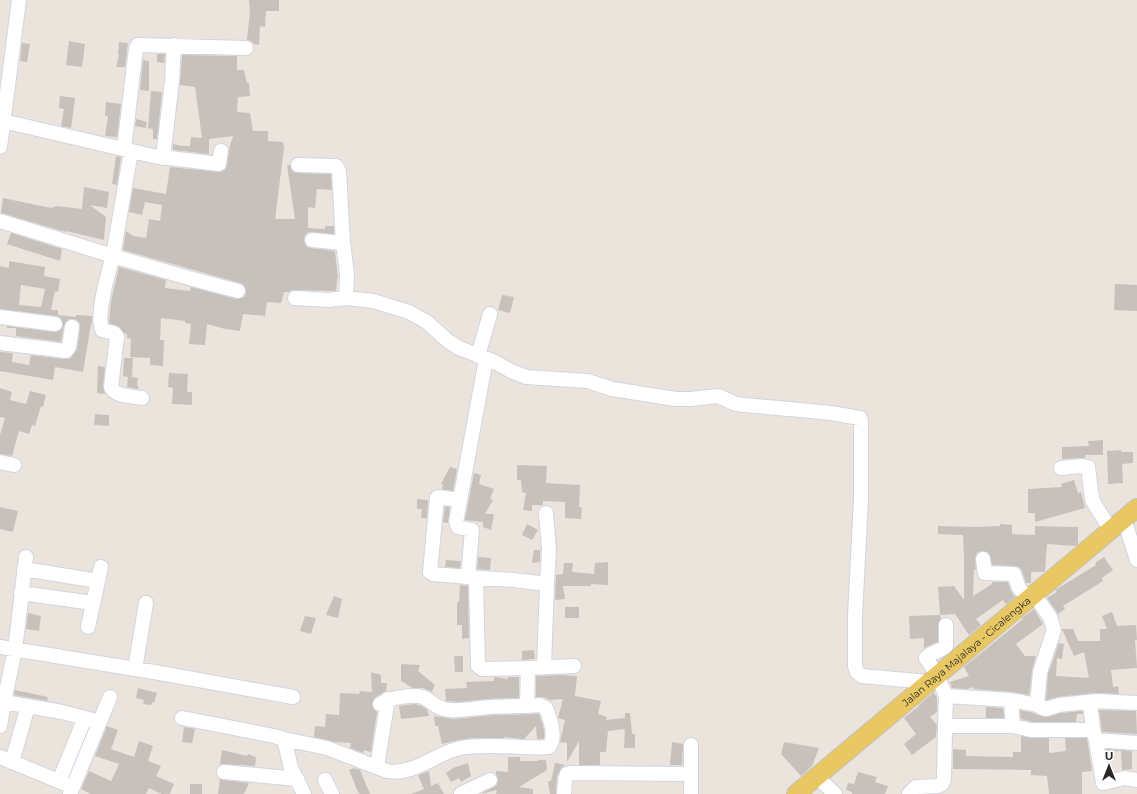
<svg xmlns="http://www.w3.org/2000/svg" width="1137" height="794" font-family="Montserrat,sans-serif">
	<rect width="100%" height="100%" fill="#ebe4dc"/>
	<path fill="#c6c1bb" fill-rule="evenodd" d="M249,0H279V11H266L265,27L260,26L259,45L254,44L251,41L247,40L250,11Z
		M69,41L85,44L82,67L66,65Z
		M119,42L128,43L125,67H116L119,55L118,54Z
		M22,43L30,44L27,62L20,61Z
		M157,54H165L164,63L157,62Z
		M182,55L237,56V70H244L247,83H249L250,96L238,97L237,112L250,113L253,131H268V141L283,142L284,148L275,219H295L287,165H290L293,172L297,173L331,174L332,190L317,189L315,208L308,207V228L325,229V226H334V234L309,232L305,235L304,240L307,247L311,248L335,251L338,279H337L336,291L292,290L289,292H284L281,303L267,302L265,316L243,314L240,331L225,329L207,324L205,345L189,344L191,324L185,323V321L161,318L160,340H164L163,366L150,365V358L130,357L131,339L127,338V334L124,333L120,328L109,323L111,301L119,267L166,280L165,288L190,291L191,287L236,299L244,297L246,293L244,285L240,283L123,250L126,231L133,236L146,238L149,219L160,221L162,205L145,202L142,215L129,212L133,188L166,194L170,167L218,172L225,170L227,166L229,149L233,136L209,139V154L173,150V144L181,146H190L191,137L202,138L195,87L180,85Z
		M143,60L149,61V91L140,90Z
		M151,91L162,92L157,139H153V129L148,128Z
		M60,96L75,98L71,128L61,126L64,109L59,108Z
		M106,102L121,104L117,137L105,136L108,116H105Z
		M136,119L147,122L146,128L135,126Z
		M116,156L121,157L117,185L112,184Z
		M84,187L109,192L107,208L90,205L106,217L104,240L66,231V232L1,213L3,198L51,208L57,206L82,209Z
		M11,233L62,249L60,261L7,244Z
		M9,261L45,267L44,276L60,279L58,292L55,291L51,310H58V315L76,317V315L92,316V324H91L83,372L55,367L53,380L0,371V352L13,353L12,362L29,365L31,355L65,359H70L77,349L80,328V324L77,320L73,319H69L64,325L61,342L16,336V328H7V326L54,332L61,329L63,325L60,318L56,316L0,309V266L9,268ZM21,285L45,289L41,307L19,305Z
		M1115,284L1137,285V311L1114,310Z
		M502,295L514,297L510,313L498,310Z
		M124,358H133L132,377L138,378L137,386H139L138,389L127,387L128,377L123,376Z
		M98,366L105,367L103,386L105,394L97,393Z
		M169,373L188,374L187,392H192V405L172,404L173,388L168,387Z
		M0,388L12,392L10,400L26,404L30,391L46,395L43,407L41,406L35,426L32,425L29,434L19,431L12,456L0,454V435L5,418L0,417Z
		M95,414L109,415V426L94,425Z
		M1103,440V455H1085V458L1062,459V447L1089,446L1088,441Z
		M1121,450V452H1133V463L1122,464L1123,483L1108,484L1107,451Z
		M517,465L547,466L546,483L580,485L579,507H582L581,519L565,518V502L543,501V505H532V511L523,510L526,493L522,492L521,480H517Z
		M450,467L457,469L453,491L442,489L443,484H441Z
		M474,473L481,475L479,484L494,489L490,499L493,500L485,514H494L491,530L483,527V522L465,520Z
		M1074,480L1078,493L1081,492L1085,508L1035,522V513H1028V489L1062,487L1061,484Z
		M417,499L428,500L427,518H421L422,509H417Z
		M0,507L18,511L13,532L0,529Z
		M445,507H450L448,523L443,522Z
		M527,524L538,530L532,540L522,535Z
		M1000,524L1012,525V534L1035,535V526L1078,527V544L1076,546L1047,544L1045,571L1044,572H1031V583H1026L1022,571L1019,567L1014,566L992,565L989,553L982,551L977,553L975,560L976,570L974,569L973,596L992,584V582H1008L1011,591L1015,597L1006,604L1003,600L976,619L981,625L969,635L955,614L940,615L938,587L954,586L964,600V558L963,535L938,534V526L977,527L1000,526Z
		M534,550H540V562L532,563Z
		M478,557L491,558L490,570L477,569Z
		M1104,557L1113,570L1102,578L1103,581L1063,606L1065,609L1058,614L1047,598L1057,592L1055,590L1057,589L1096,565L1095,563Z
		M446,560L461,561L460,568L445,567Z
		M608,562V585L591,584V586H563L565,599L555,600L556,575L563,574L564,563H573L572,572L594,574L595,563Z
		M460,585L468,586L469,638L462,639V625H457V602H459Z
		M334,596L342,599L338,618L326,615Z
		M565,607H579V618H565Z
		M1034,609L1043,624L1016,644L1025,656H1036L1032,671L1029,695L1012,692L974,689L973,687L967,689L952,688L950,682L969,676L964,667L1023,619L1022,618Z
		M1112,612L1117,626L1136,625L1137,640H1135L1137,668L1111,670L1113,687L1118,686L1119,694L1095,693L1058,697L1046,700L1048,674L1059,643L1064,644L1062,659L1057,658L1056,676L1089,678L1084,652L1074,656L1062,629H1073L1078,641H1100V629H1107L1102,616Z
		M28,613L41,616L39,631L26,629Z
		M940,615L941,619L938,625V642L924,648V638L910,639L909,616Z
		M305,616L316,618L311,634L300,631Z
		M534,650L535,659L522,660V651Z
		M454,656H463V672H455Z
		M401,664L420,665L418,671L435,685L432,692L423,688H413L401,681Z
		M371,672L381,675V683H387L386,691L376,697L372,703L373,708L377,712L371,752L364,750L363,753L350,748L351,743L335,742L314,737L315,726L325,727L326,714L339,715L340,693L359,694L360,691L372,692Z
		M562,675L577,676L575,696L601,701L598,714L607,717L606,720L625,718V713H630L632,734H635V748H624L625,729L608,731L606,752H600V765H579V741L567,762V743L560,742L565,720L558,718L563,699L550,700L543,697H536V676Z
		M494,677L508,679V677H519V698L488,699L459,702L446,701L445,689L467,688L466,682L494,681Z
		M138,688L157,693L154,703L152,702L151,705L143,704L144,700L136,698Z
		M15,690L48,697L47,701L14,695Z
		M934,692L937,698V712L930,717L937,725L936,737L912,755L904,744L916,734L904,718L919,706V705Z
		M415,704L421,706L427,709L429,716L401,719L399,706Z
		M986,707L1003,708L1004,718H986Z
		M1020,710L1034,713L1044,717H1048L1061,713L1082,711L1083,714H1077L1076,722H1032L1021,719Z
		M1099,710L1136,711L1137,734L1102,732Z
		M539,714L544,729V739H537L536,726L524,739L504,737V738H473L459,740L442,744L438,726H435L434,716L454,719L494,715Z
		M107,726L118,730L111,749L134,757L139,741L153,746L148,761L161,766L156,776L174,784L170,794H162L149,788L146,794H91L81,789L89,771L111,781L119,764L95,756Z
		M184,727L195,729L192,743L182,742Z
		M1021,736L1031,738H1049V753L1066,751L1065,738H1087L1092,771L1082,772V794H1049L1047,776L1031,775V770L953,769V749L966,750V756L1013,757V752H1021Z
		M672,742L683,744L682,765H670Z
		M784,742L819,748L812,766L801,776L781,754Z
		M1106,749L1132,751V769L1122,770L1121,751L1106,752Z
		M222,750L247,756L248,754L256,757L255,766L225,764H220Z
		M508,757H520V761H538V760H546L547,770L519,787L533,789V794H496L497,790L481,794L497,785L498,780L496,774V771L508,772Z
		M468,763L471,776L461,782L459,778L451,782L446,773L453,768Z
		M555,763L565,765L561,768L557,777L556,794H550L548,781H551Z
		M354,768L360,770L370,794H360L358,792L349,770Z
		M429,771L431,786L438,783L444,794H411L424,789L418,775Z
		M858,772L877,777L875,782L888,786L885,794H852V792L846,790L848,783L854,784Z
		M220,779L223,780L249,783L244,794H218Z
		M190,784H202V794H190Z"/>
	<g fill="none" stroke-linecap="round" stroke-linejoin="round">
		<defs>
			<path id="minor" d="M3,121L153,156L219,164L221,151
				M0,147L19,0
				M124,149L136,48L138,45L246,48
				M163,158L172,81L174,45
				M298,165L336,166L339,171L343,243
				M0,221L113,256L131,151
				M312,240L343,243L347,274L346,298
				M295,298L329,300L346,298L373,301L409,312L427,322L448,341L459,348L493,361L511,371L526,377L588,381L612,389L676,399H690L718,396L736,404L744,405L800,410L831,413L860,418L861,421V499L855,616V666L857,672L862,676L928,682
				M0,317L55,324
				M0,343L66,351L69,347L72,327
				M478,356L490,314
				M486,359L456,522L458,527L472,530L468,577L514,580L547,584L549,550L546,513
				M142,398C133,396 115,397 111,387L117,337L114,333L102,330C96,313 108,274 113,256L189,278L238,291
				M0,462L14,465
				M1061,468L1081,466L1088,467L1092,499L1095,505L1111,530
				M459,500L438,497L437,498L430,572L433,574L468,577
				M1124,519L1137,560
				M983,559L985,573L1014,574L1019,588L1028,599
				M24,569L98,581
				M476,578L478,666L482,669L528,668
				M21,593L93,603
				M946,625V646C941,651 931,652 926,658L937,675L946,696L1011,700L1037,705L1040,672L1054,630L1050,617L1034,594
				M88,627L101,567
				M0,647L160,673L293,697
				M544,667L547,584
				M135,669L146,603
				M946,696L945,726H1013L1031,730H1093
				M1011,700L1013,726
				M4,702L15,650L26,557
				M1090,702L1093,730L1096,740L1137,743
				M380,704C389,698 415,693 425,698C433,703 438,709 449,710C463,711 476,708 489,707C502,706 514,706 527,706L528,668L574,666
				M1037,705L1040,707L1046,709L1059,705L1096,701L1137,703
				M182,718L274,736L284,739L291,768L304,794
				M0,726L4,702L62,712L100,722
				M284,739L327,748L387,771C413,776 436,753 460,748C476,745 504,746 521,747C530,747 540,748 549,747C557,737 550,719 546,708L540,705L527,706
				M1096,740L1103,783L1125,778L1137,780
				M691,745V794
				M0,757L73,787
				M12,762L28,706
				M377,767L388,699
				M224,772L297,779
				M816,776L835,794
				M325,780L332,794
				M59,781L85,718
				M70,794L110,697
				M461,794L490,780
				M564,794L565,780L567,774L571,773L691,774
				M909,794L916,787L938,786L942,784L944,779L945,726"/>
			<g id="major">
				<path id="s1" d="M796,794L1137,508"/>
			</g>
		</defs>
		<use href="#minor" stroke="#d1d5e1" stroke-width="16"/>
		<use href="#major" stroke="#c3c3c3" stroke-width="20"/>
		<use href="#minor" stroke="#fff" stroke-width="14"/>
		<use href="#major" stroke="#e9c763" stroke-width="18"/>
	</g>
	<g text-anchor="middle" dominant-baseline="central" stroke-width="3.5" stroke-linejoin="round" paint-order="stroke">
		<g font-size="10" fill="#292929" stroke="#fff">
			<text stroke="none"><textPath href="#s1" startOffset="222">Jalan Raya Majalaya - Cicalengka</textPath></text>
		</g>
	</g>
	<g transform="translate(1109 766)" stroke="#ffffff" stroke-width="3" paint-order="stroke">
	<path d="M0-3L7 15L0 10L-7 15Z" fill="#292929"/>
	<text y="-6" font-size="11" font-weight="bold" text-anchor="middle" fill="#292929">U</text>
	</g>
</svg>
